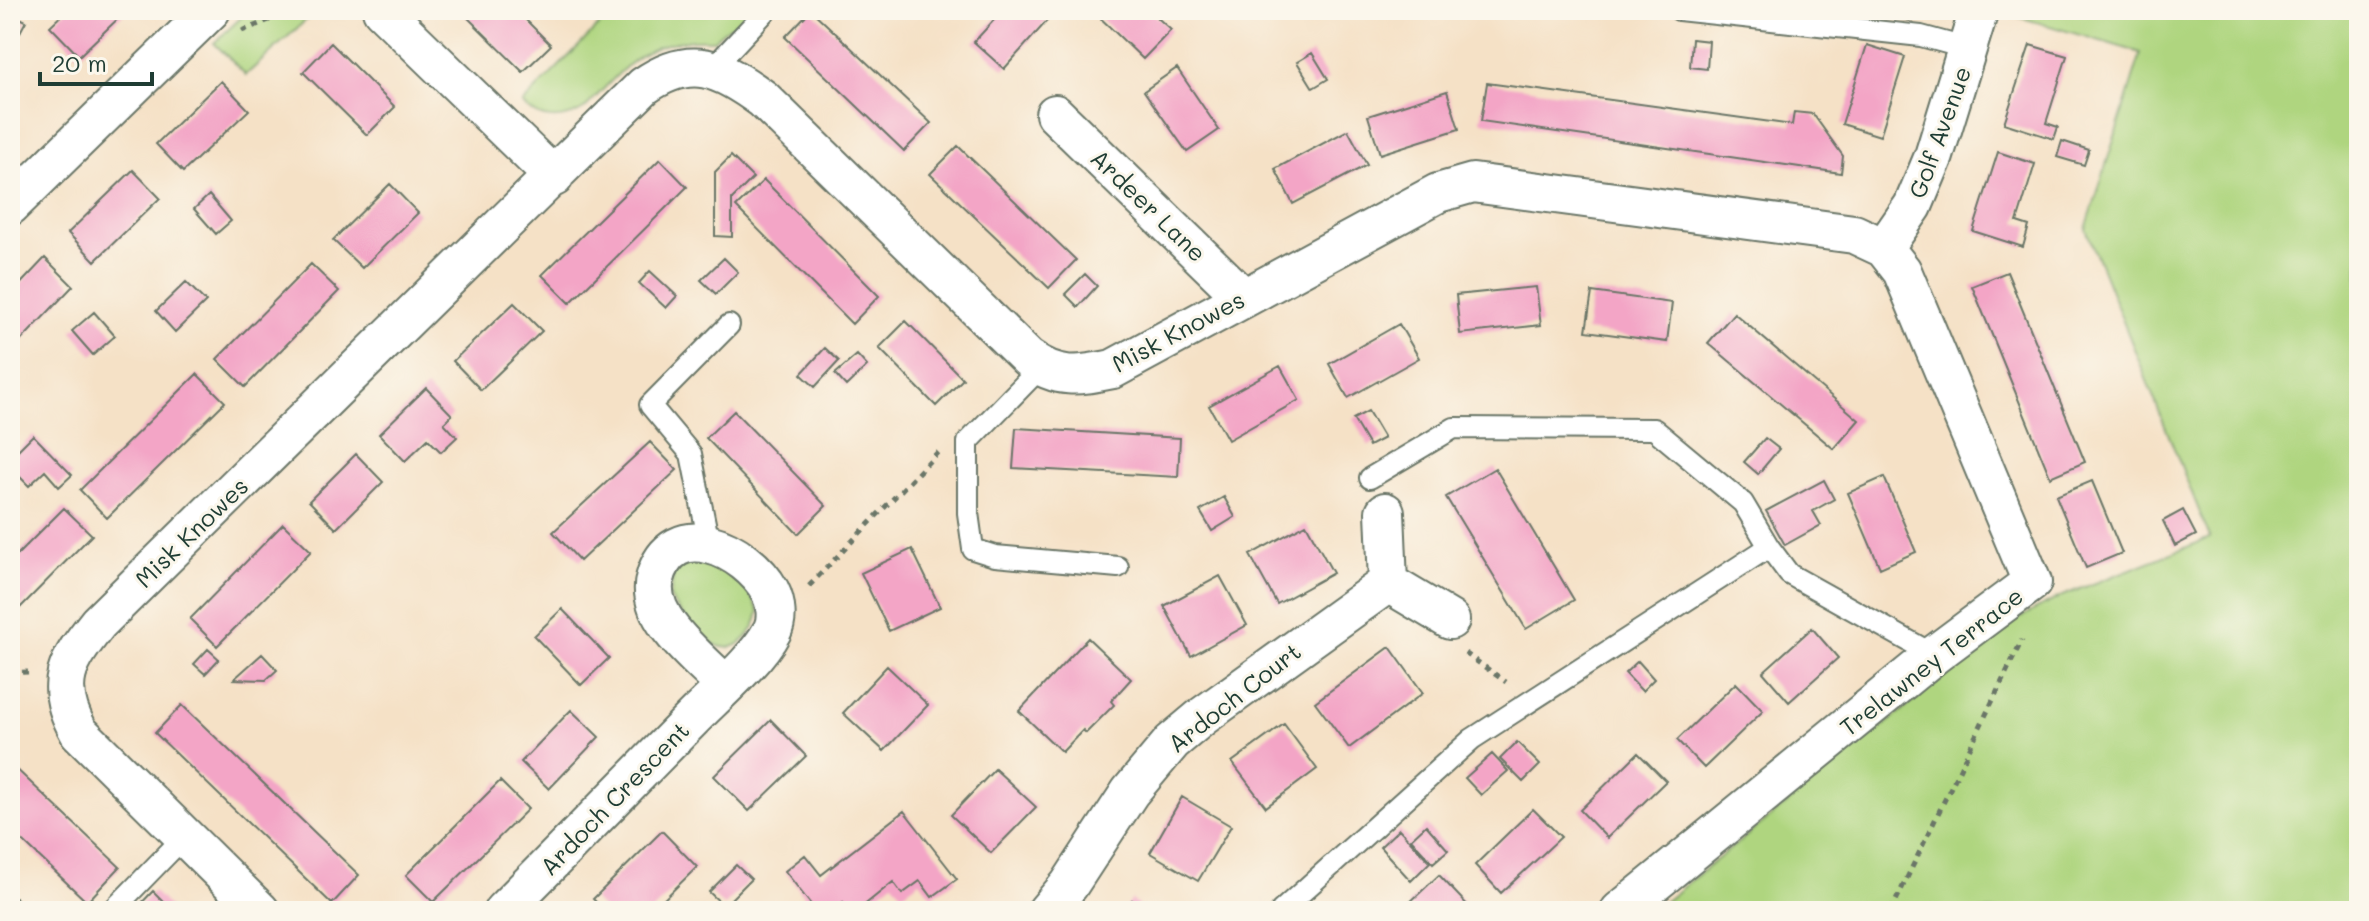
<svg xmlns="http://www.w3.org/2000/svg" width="2369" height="921" font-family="Mali,sans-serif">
	<rect width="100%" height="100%" fill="#fbf7ec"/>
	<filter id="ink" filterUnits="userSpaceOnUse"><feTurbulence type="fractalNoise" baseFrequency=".0125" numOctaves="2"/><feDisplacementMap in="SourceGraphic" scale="16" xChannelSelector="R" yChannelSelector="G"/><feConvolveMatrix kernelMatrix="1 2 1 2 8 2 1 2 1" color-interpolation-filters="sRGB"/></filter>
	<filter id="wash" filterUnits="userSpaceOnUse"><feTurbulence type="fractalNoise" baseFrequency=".006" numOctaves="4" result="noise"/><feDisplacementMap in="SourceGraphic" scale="32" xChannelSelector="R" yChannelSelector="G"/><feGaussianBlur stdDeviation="1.8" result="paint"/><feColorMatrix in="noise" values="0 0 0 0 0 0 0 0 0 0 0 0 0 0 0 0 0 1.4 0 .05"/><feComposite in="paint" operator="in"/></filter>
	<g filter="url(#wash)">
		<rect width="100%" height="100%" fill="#f5e1c6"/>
		<path fill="#afd57f" stroke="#67895a" stroke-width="2" d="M249,10H317L246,75L214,43Z
			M614,10H752C740,23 725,26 714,40C645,36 629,64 584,109C563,122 540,122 522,104Z
			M2009,10H2359V911H1653L2015,620L2062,596L2210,538L2086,229L2141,53L2009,14Z
			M689,558L720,564L748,590L759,611C757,623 753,630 745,639C719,666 689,622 674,604L670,597L674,569Z"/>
		<g id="blocks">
			<path fill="#f3a5c6" d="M67,10H127L79,56L50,26Z
				M460,10H516L551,45L523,72Z
				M811,10L931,123L904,151L785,37Z
				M1003,10H1051L1054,13L1004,69L974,42Z
				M1092,10H1149L1171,30L1143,59Z
				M1873,10H1913L1912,21L1873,14Z
				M10,13L26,21L10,51Z
				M1692,39L1709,41L1707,69L1690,67Z
				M331,43L395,107L367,135L303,72Z
				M1867,45L1905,57L1880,136L1842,124Z
				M2030,45L2067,56L2046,123L2058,127L2054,139L2004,123Z
				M1312,53L1328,79L1313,88L1297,62Z
				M1177,68L1219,130L1187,152L1144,91Z
				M221,81L249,110L183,172L156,144Z
				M1487,83L1792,125L1794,112L1813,114L1843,156L1841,173L1481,121Z
				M1447,91L1459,129L1380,154L1368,116Z
				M1348,130L1367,165L1293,204L1275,169Z
				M2062,141L2089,150L2084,165L2057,157Z
				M958,146L1076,260L1049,288L930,174Z
				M1998,152L2035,164L2017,222L2029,226L2023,247L1973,231Z
				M731,156L753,178L732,199V237L715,236V172Z
				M660,159L687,187L570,303L542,275Z
				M133,170L160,198L95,261L68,233Z
				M764,180L879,296L852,324L736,207Z
				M390,184L418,213L362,268L333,240Z
				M209,195L231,221L216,234L194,209Z
				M45,258L73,286L10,352V295Z
				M724,258L738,272L716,294L701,280Z
				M311,264L339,291L245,387L217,359Z
				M650,271L677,296L666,308L639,283Z
				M2007,272L2085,462L2050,477L1972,286Z
				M1085,274L1097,286L1078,307L1065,294Z
				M186,282L206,302L175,332L156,311Z
				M1536,287L1541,325L1460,334L1456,295Z
				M1592,292L1672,303L1667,342L1586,331Z
				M514,303L542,331L481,390L453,361Z
				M94,312L115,336L93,355L72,331Z
				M1734,313L1859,420L1834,449L1708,343Z
				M906,321L963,379L936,406L879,348Z
				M1399,324L1419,358L1348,398L1329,364Z
				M825,348L839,361L815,387L801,374Z
				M857,355L867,366L846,386L835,374Z
				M1280,366L1299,400L1228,440L1209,406Z
				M197,374L225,402L107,518L80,490Z
				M426,388L452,415L444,423L457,437L441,452L428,439L405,461L379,434Z
				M734,411L826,506L798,534L706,438Z
				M1368,411L1384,438L1369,446L1353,419Z
				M1016,428L1180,438L1178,477L1013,468Z
				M33,435L72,475L59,487L45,471L29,486L18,475L10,483V458Z
				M1765,438L1779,449L1758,474L1744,462Z
				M650,442L677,470L580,561L553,532Z
				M356,454L383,482L336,529L309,501Z
				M1495,468L1574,600L1526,629L1446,497Z
				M1884,477L1916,552L1880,568L1848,493Z
				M1824,480L1834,499L1813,511L1821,525L1785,545L1766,511Z
				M2092,481L2122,553L2086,568L2056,496Z
				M1224,497L1235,517L1212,531L1200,511Z
				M64,508L92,535L10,618V562Z
				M2183,510L2196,535L2175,546L2163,521Z
				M283,524L311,551L217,646L190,619Z
				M1306,524L1333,573L1277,604L1250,555Z
				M912,549L940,607L889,631L861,573Z
				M1220,576L1247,625L1191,656L1164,606Z
				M562,609L609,658L581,685L534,636Z
				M1812,628L1838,658L1789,702L1763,672Z
				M1088,638L1131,679L1111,701L1114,705L1086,733L1083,730L1062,752L1019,711Z
				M1390,647L1423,693L1349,748L1315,702Z
				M208,649L219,659L205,674L194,664Z
				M262,654L277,670L266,680L234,679Z
				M1638,661L1654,679L1642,691L1625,673Z
				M887,666L928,705L884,751L843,713Z
				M1736,683L1763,711L1704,768L1677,740Z
				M182,705L359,875L332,904L155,733Z
				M571,710L599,737L549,789L521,762Z
				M771,720L806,756L749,811L714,776Z
				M1284,724L1317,769L1266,807L1232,762Z
				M1517,742L1540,765L1523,782L1500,759Z
				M1638,753L1666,781L1607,838L1580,810Z
				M1492,754L1508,771L1481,795L1465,778Z
				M10,763L120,867L87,902L10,829Z
				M995,769L1036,807L991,853L951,815Z
				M500,781L528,809L433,902L406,875Z
				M1182,797L1231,826L1198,881L1150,853Z
				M1533,809L1561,837L1501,893L1475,865Z
				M904,811L957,879L932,897L920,881L902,894L893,882L857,911H850L843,902L832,911H816L785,871L805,855L821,875Z
				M1426,825L1448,850L1433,863L1411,839Z
				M1399,829L1430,862L1411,881L1380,847Z
				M662,831L697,867L652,911H605L593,899Z
				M736,865L751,879L724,906L709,892Z
				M1439,875L1473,911H1415L1408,904Z
				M153,891L173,911H134Z
				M16,898L27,909L25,911H10V904Z
				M1132,900L1144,911H1122Z"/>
		</g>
	</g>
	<g filter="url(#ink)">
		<use href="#blocks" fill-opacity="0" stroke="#6a7667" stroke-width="2"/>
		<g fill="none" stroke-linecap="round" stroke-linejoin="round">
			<defs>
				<path id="lane" d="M1679,10L1921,36L1969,49
					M712,69L767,10
					M1041,367L968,442V513L973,549L995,556L1118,567
					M1370,478L1454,428L1654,429L1743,503L1769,547L1789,574L1934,655
					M709,543L691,454L650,405L729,325
					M112,911L185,836
					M1281,911L1472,739L1769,547"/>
				<path id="street" d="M382,10L554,177
					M1055,114L1243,297
					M10,206L211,10
					M1884,248L1913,206L1934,156L1979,10
					M1388,583L1450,620
					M260,911L79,732C52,684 67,662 98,623L644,86C691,53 721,68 763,99L1028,358C1059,380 1078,376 1113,369L1438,193L1473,183L1854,234L1884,248L1902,271L2032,582L1934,655L1620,911
					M503,911C566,848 628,784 690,721C714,696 756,661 772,631C778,620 776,603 770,591C747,549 672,513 655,579C645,618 700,659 725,685
					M1047,911L1069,885L1130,792L1172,742L1203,716L1388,583L1385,512"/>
			</defs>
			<use href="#lane" stroke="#6a7667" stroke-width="24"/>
			<use href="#street" stroke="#6a7667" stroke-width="42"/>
			<path stroke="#6a7667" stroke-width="5" stroke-dasharray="6 6" stroke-linecap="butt" d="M242,31L294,10
				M809,586L938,452
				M1465,653L1506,682
				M10,673L29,672
				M1891,911L2022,640"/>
			<use href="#lane" stroke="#fff" stroke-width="20"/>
			<use href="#street" stroke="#fff" stroke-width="38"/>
		</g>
	</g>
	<g text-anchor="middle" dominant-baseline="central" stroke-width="6" stroke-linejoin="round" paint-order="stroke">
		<g font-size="24" fill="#1f3d34" stroke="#fbf7ec">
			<text transform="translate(1939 132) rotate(-70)">Golf Avenue</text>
			<text transform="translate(1149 205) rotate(44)">Ardeer Lane</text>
			<text transform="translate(1178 331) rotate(-28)">Misk Knowes</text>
			<text transform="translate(191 532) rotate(-44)">Misk Knowes</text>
			<text transform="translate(1931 661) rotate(-38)">Trelawney Terrace</text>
			<text transform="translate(1234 697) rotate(-38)">Ardoch Court</text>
			<text transform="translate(614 798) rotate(-46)">Ardoch Crescent</text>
		</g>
	</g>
	<rect width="2369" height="921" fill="none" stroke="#fbf7ec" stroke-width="40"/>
	<path d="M40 72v12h112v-12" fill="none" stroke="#1f3d34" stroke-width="4"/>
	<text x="52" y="72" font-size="24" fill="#1f3d34" stroke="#fbf7ec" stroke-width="6" paint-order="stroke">20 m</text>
</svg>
